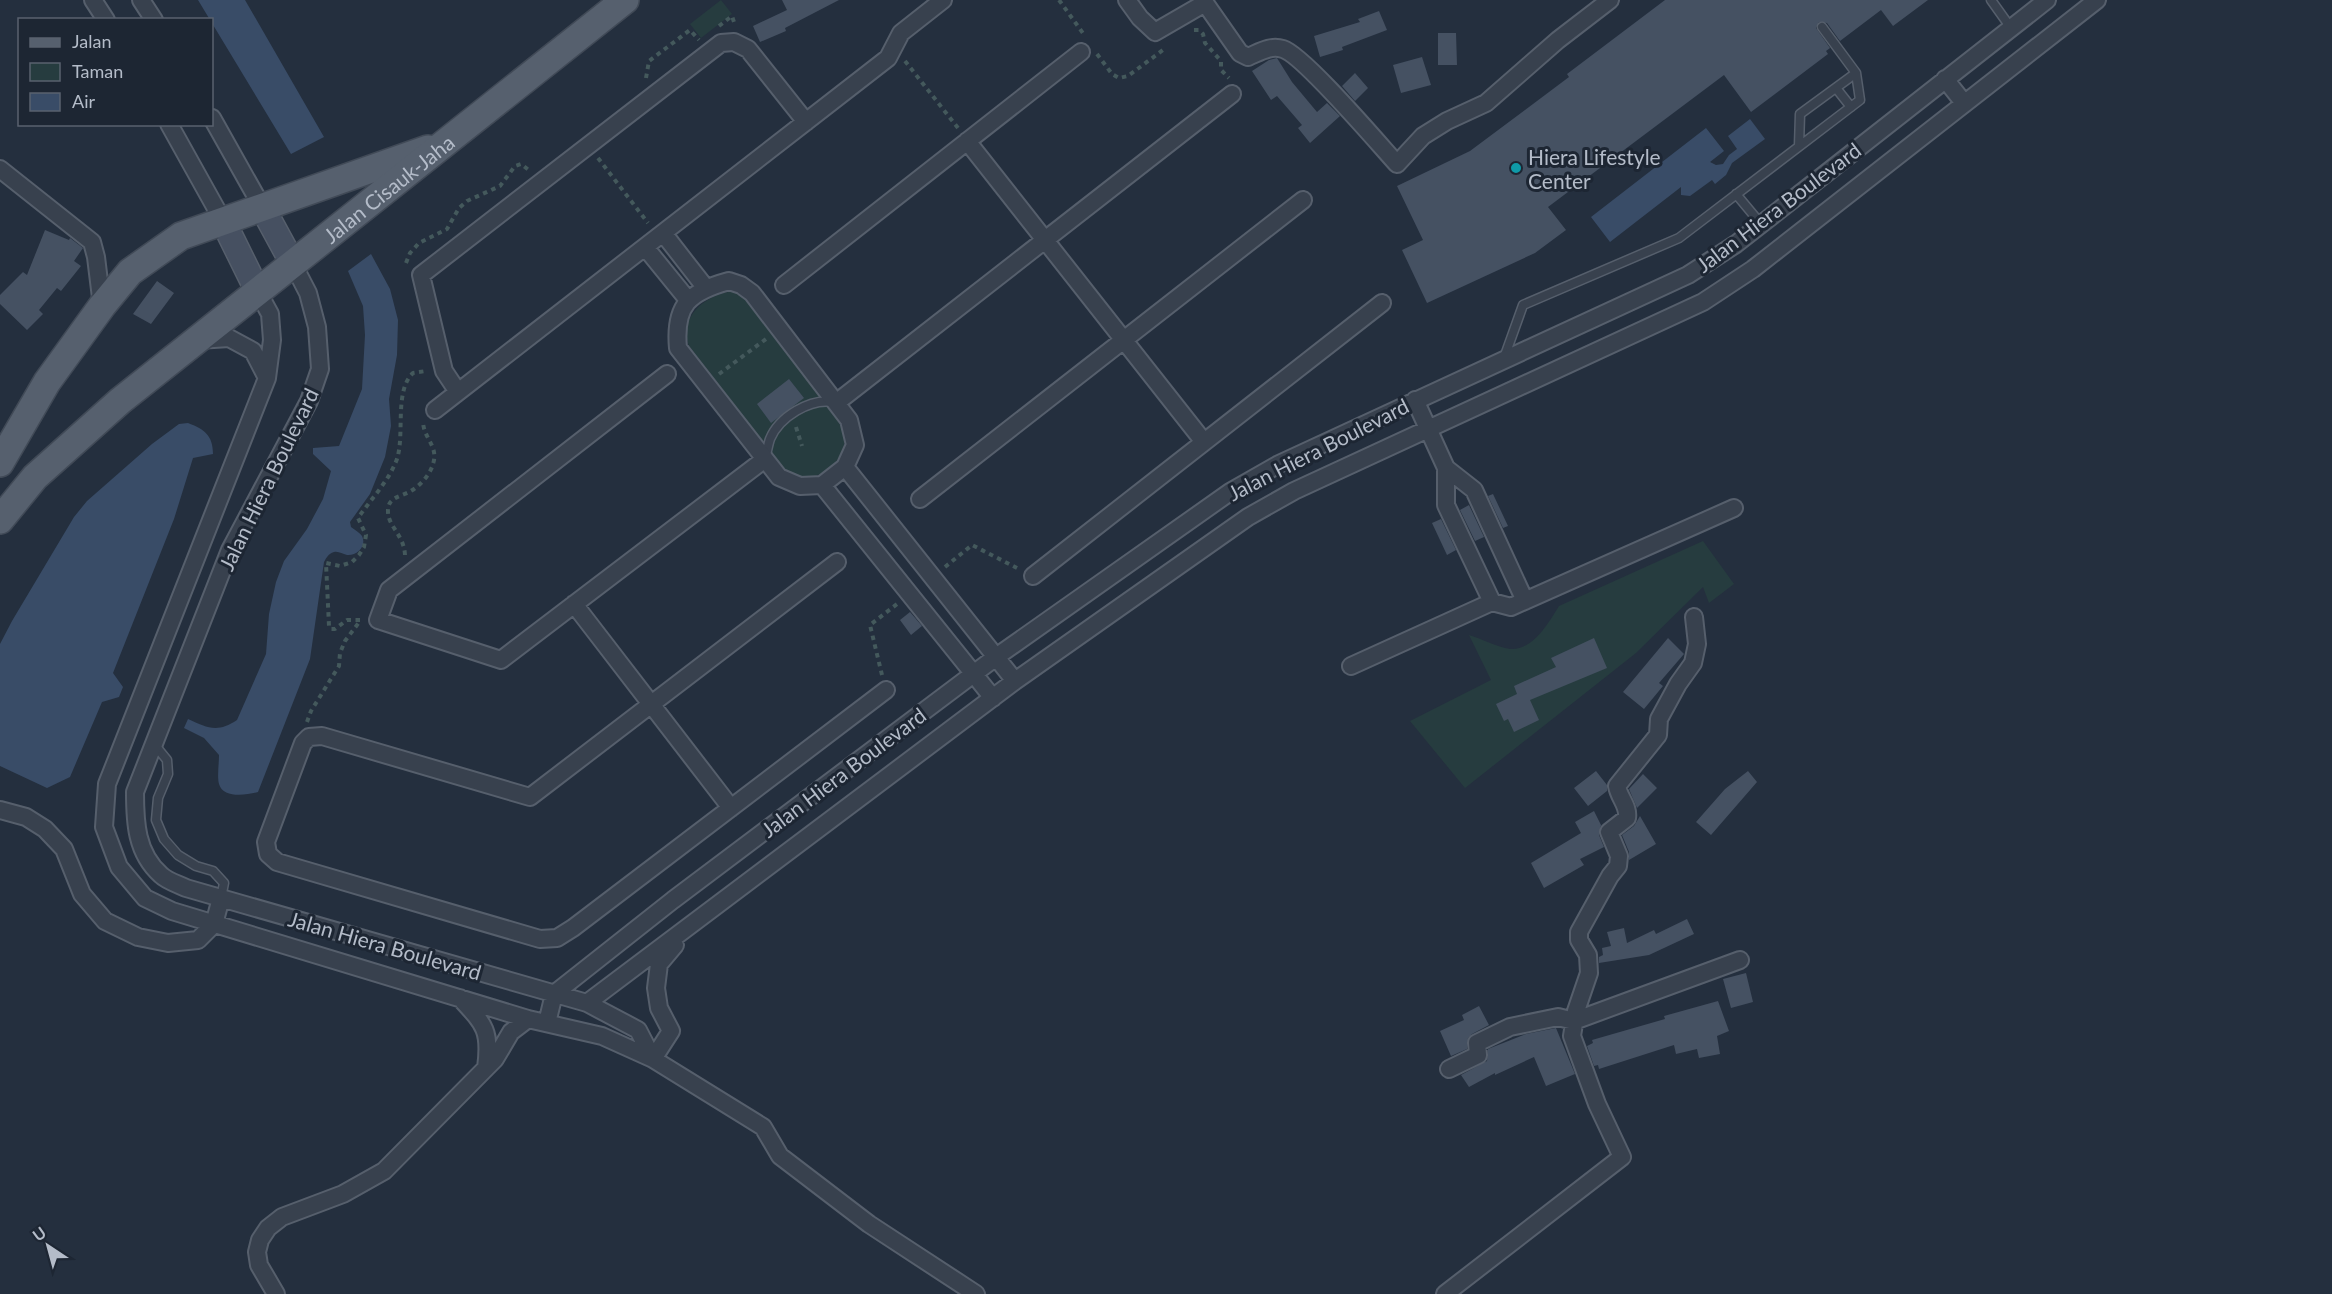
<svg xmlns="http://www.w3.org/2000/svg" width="2332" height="1294" font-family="Lato,sans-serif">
	<rect width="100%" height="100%" fill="#242f3e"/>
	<path fill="#263c3f" d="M721,0L732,14L701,38L690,24Z
		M733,291L747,299L844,429C850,450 831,476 807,477C798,477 791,473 784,469L689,346C678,316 706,295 733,291Z
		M1703,541L1734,584L1709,603L1703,587L1636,653L1465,788L1410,721L1491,680L1469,635C1482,639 1497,647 1510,649C1533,651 1549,622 1559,606Z"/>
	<path fill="#394c67" d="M198,0H245L324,137L291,154Z
		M1750,119L1765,139L1732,163L1726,175L1715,184L1712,180L1690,196L1681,195V187L1610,242L1591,217L1706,128L1724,151L1710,162L1716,165L1723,164L1729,155L1737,149L1728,136Z
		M371,254L390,289L398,320L397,355L389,399L391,426L385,457L370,494L350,522L351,527C355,530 360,533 362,536C367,546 357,556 347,555C342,554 339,551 334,552C328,554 327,557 324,562L310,659L258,792C247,795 223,799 219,784C217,776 219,764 219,755L204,738L184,728L188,719C207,728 218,733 237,720L266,654L269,614L276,582L284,561L307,529L323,499L331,471L313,454V448L339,446L362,389L365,335L363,306L348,271Z
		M188,423C204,429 213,435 213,454L193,458L174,519L113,673L123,687L119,697L102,702L70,777L47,788L0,766V644L12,621L74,517L87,501L152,444L179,424Z"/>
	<path fill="#455162" d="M782,0H839L785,28L786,31L760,42L753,26L787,10Z
		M1665,0H1928L1893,26L1881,10L1840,41L1827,23L1819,22L1816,28L1830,48L1826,51L1828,54L1751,112L1724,75L1548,207L1566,230L1535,253L1427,303L1402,250L1423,240L1397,186L1470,151L1569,77L1567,74Z
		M1379,11L1387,30L1342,47L1343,50L1320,57L1314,36L1360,22L1358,19Z
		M1438,33H1456L1457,65H1438Z
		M1422,57L1431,85L1401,93L1393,65Z
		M1277,58L1292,82L1317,112L1327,103L1340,116L1310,143L1298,128L1302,125L1277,96L1271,100L1252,71L1269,60Z
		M1355,73L1368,88L1355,101L1342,86Z
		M45,230L69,240L70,238L83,248L74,261L81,266L61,291L57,288L39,310L43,314L27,330L0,304V295L23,272L27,275Z
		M157,281L174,293L151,324L133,314Z
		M789,379L804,398L771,423L757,404Z
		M1493,494L1508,526L1503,528L1488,496Z
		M1469,505L1484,537L1475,541L1460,510Z
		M1441,519L1456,550L1447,555L1432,523Z
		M910,612L922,626L911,635L900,620Z
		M1594,638L1607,668L1530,700L1539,720L1514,732L1508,719L1504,721L1496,704L1517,694L1514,686L1556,667L1551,658Z
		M1668,638L1684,654L1659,683L1663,686L1644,709L1623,692Z
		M1596,771L1607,785V791L1588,806L1574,788Z
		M1748,771L1757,782L1711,835L1696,822L1725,789Z
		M1643,774L1657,788L1637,808L1629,789Z
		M1594,811L1601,825L1599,835L1604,847L1580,859L1584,865L1544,888L1531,863L1581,833L1575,822Z
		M1640,816L1656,844L1629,860V852L1622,835L1634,826Z
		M1687,919L1694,934L1649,955L1599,963V957L1603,955L1602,948L1611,946L1607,932L1624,928L1627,943L1654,930L1656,934Z
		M1746,973L1753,1002L1731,1008L1723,979Z
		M1718,1001L1729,1031L1717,1036L1720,1054L1699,1058L1697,1049L1676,1054L1674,1045L1599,1069L1598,1065L1594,1066L1587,1046L1593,1043L1592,1040L1665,1019L1664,1016Z
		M1479,1006L1489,1025L1472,1034L1468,1038L1467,1049L1451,1056L1440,1031L1464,1020L1462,1015Z
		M1556,1028L1575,1074L1546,1086L1534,1057L1495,1075V1073L1469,1087L1461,1075L1487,1061L1488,1049L1526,1034Z"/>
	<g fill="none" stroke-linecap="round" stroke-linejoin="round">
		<defs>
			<path id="lane" d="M1991,0L2011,28
				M1836,88L1851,107
				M1799,146L1800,114L1856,73
				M1736,194L1761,224
				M1504,358L1523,305L1679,238L1860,100L1856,73L1822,27
				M765,458C767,452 768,445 770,439C779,417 810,398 833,402
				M154,744L167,760L168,774L158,798L156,820L164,839L178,855L196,866L213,871L224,883L221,898"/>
			<path id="street" d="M93,0L106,20
				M141,0L154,20
				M1127,0L1140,18L1155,32L1205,3L1240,53L1248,57C1260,52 1270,45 1283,49C1303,55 1378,143 1397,164L1423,136L1447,121L1486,103L1558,40L1610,0
				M1945,79L1964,103
				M212,118L262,207
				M169,124L223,221
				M967,141L1204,442
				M0,169L92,242L96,257L102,306
				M663,233L705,287
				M645,247L688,300
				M293,264L308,293L317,327L320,369L309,401L230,550L135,792C135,822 136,853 161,875C167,881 178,884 186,888L587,1003L638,1030L653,1059
				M729,281L741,285L752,293L849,420L855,445L845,467L822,485L800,486L779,477L678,348C674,305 689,292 729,281Z
				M784,285L1081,52
				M258,292L270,314L272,340L267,378L107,784L104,827L119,867L145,898L172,911L528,1019L602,1036L653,1059L763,1127L780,1156L869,1224L976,1294
				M198,340L229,338L253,351L267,378
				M667,374L389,590L378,620L501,660L765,459
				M458,392L444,371L421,275L721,43L734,42L748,49L806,122
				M1415,400L1446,468V505L1492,602
				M836,403L1232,94
				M435,410L888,58L901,33L943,0
				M845,467L1015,681
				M1446,468L1474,490L1525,601
				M822,485L993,698
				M920,499L1303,200
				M837,562L530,797L322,736L309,737L303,743L266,842L268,854L277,862L540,939L557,938L573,928L886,690
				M1033,576L1382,303
				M574,604L731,808
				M1351,666L1492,602L1511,607L1734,508
				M0,810L26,817L45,829L64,849L82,894L105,921L138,937L168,943L198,940L214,924L221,898
				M554,994L673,900L996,657L1230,492L1279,464L1688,275L1736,244L2047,0
				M460,998C485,1025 491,1031 486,1068
				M587,1003L1015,681L1248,517L1294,491L1703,302L1753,269L2097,0
				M547,1023L554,994
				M653,1059L671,1031L659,1008L656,988L659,964L675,945
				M1449,1069L1478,1055L1477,1043L1510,1027L1558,1017L1574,1021L1740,960
				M276,1294L259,1265L257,1252L260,1240L268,1228L282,1217L343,1194L384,1171L495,1059L511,1032L528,1019
				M1445,1294L1622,1157L1597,1104L1572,1036L1576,1011L1589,973L1588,955L1579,940V932L1610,876L1618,866L1619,856L1609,832L1627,818C1629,806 1619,798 1617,786L1658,735L1659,719L1678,684L1693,663L1697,644L1694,617"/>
			<path id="secondary" d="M262,207L293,264
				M223,221L258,292"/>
			<g id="primary">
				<path d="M0,463L47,382L102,306L130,272L181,236L428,149"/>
				<path id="s1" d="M0,520L35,477L120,401L625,0"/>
			</g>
		</defs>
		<use href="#lane" stroke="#565f6c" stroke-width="11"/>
		<use href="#street" stroke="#565f6c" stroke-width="20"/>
		<use href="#secondary" stroke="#565f6c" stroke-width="27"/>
		<use href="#primary" stroke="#414a57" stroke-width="30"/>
		<path stroke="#44595c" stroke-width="4" stroke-dasharray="4.5 4.5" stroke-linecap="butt" d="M1059,0L1085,36
			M719,26L732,16L735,25
			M1194,30H1199L1203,34L1205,43L1221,61V70L1229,78
			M1097,54L1112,74L1119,78L1128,76L1163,50
			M905,61L958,128
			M646,78L649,61L690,30L699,40
			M598,158L648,223
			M406,263L410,253L419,243L447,229L459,208L467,201L500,186L515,166L521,164L530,171
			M719,374L766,339
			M796,427L802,446
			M405,555C404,535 388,526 388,512C387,498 399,497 409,492C419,487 430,475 433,464C439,446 423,438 423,421
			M945,567L972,545L1017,568
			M360,620H347L335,629H331L329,626L326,563L340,566L352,562L359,555L364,547L366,535L358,518C371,499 389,481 397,459C405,434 394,391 413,373L426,371
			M882,675L870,625L897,604
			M307,722L311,711L339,666L340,653L345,641L360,621"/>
		<use href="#lane" stroke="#38414e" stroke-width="8"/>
		<use href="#street" stroke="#38414e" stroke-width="16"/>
		<use href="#secondary" stroke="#465061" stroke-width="24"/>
		<use href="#primary" stroke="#56606e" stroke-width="27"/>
	</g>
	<circle fill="#0f9aa8" stroke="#1d2633" stroke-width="2" cx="1516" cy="168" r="6"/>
	<g text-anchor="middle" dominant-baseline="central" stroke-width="6" stroke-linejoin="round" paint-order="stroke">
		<g font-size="21" fill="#b4bcc9" stroke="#1d2633" text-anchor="start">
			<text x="1528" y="156">Hiera Lifestyle<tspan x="1528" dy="24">Center</tspan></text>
		</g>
		<g font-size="21" fill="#b4bcc9" stroke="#1d2633">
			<text stroke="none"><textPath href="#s1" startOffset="512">Jalan Cisauk-Jaha</textPath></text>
			<text transform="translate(1778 207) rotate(-37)">Jalan Hiera Boulevard</text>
			<text transform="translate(1318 449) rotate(-27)">Jalan Hiera Boulevard</text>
			<text transform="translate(268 479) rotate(-64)">Jalan Hiera Boulevard</text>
			<text transform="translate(843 772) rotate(-37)">Jalan Hiera Boulevard</text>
			<text transform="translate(385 945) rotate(16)">Jalan Hiera Boulevard</text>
		</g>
	</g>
	<rect x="18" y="18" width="195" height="108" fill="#1d2633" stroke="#59626f" stroke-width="1.5"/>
	<rect x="30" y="38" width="30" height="9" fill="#56606e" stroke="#59626f" stroke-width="1.5"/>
	<text x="72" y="48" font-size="18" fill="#b4bcc9">Jalan</text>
	<rect x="30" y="63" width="30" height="18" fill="#263c3f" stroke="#59626f" stroke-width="1.5"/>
	<text x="72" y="78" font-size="18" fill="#b4bcc9">Taman</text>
	<rect x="30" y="93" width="30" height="18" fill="#394c67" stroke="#59626f" stroke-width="1.5"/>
	<text x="72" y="108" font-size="18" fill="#b4bcc9">Air</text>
	<g transform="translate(48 1246) rotate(324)" stroke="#1d2633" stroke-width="4.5" paint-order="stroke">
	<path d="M0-4.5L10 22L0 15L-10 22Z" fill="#b4bcc9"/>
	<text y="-9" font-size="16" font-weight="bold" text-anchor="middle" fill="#b4bcc9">U</text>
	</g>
</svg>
